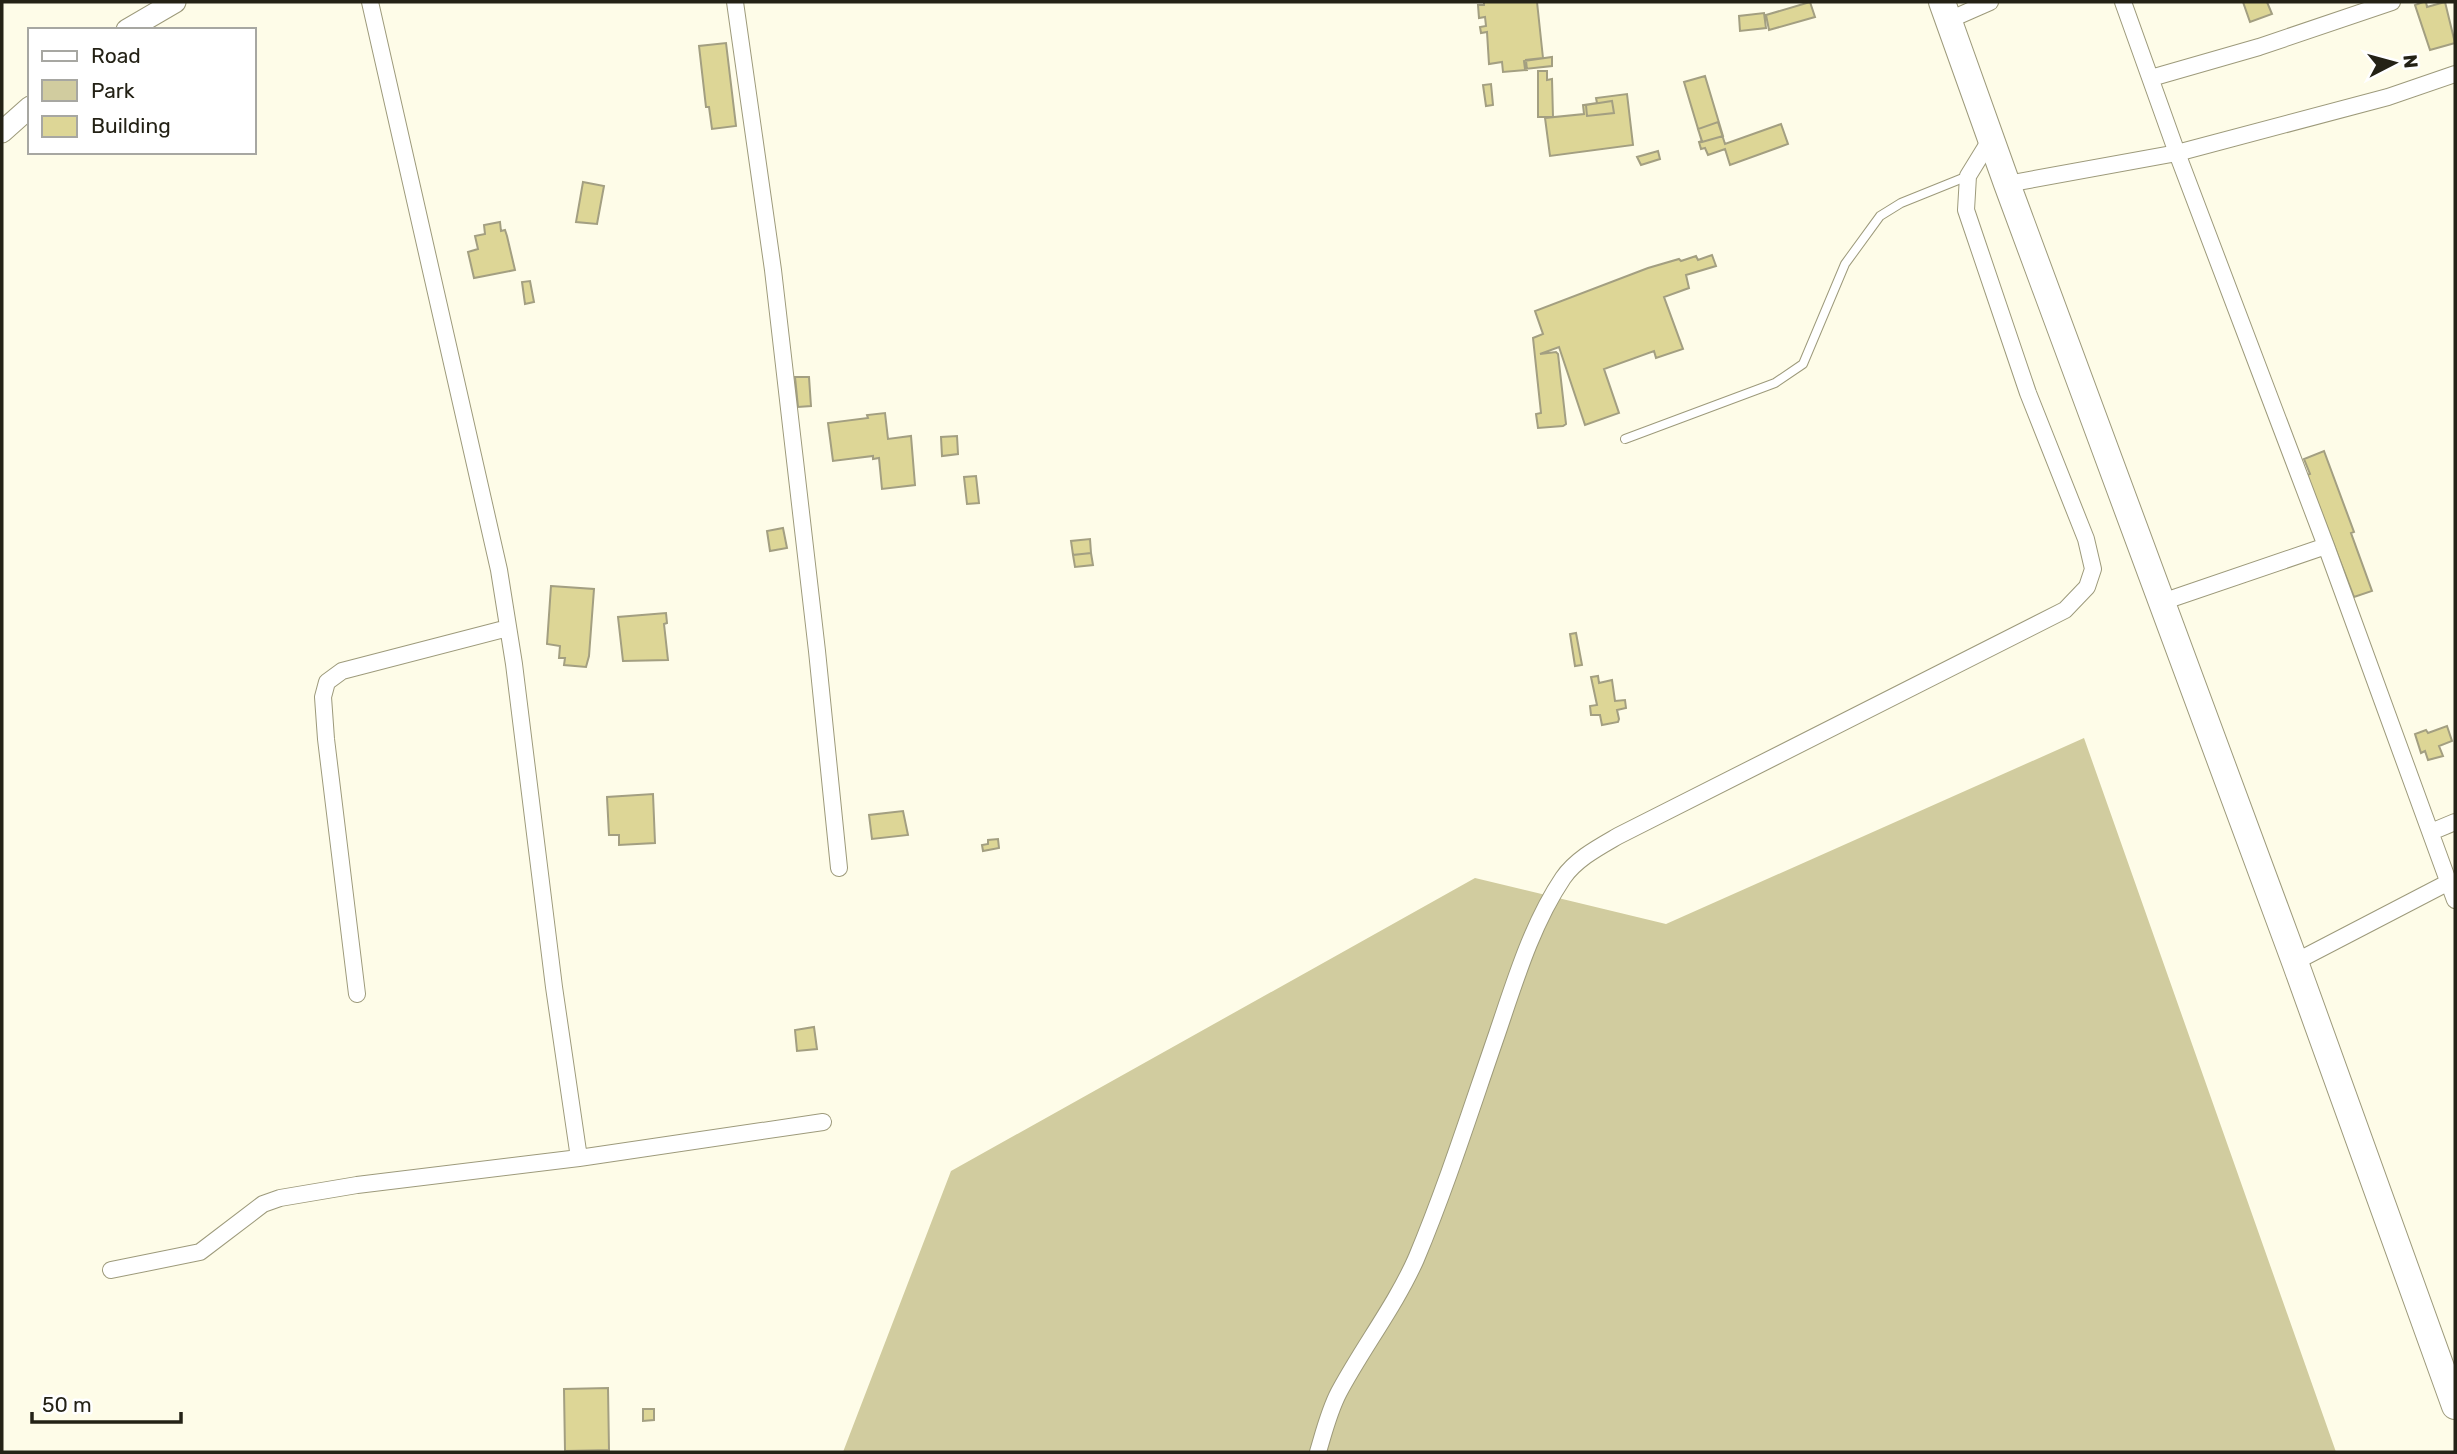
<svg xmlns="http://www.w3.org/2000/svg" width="2457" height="1454" font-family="Rubik,sans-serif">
	<rect width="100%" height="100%" fill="#fefce8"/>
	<path fill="#d1cc9f" d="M2084,738L2336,1452H843L951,1171L1475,878L1666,924Z"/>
	<path fill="#ddd696" stroke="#a39f81" stroke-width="2" d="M1484,2H1537L1543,58L1526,60L1527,70L1503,72L1502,62L1489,64L1487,32L1481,33L1480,27L1486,26L1485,17L1479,18L1478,5H1484Z
		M1810,2L1815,17L1769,30L1766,15Z
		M2243,2H2267L2272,14L2250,22Z
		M2423,2H2426L2427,7L2445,2L2455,43L2430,50L2415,5Z
		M1764,13L1766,28L1740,31L1739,16Z
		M726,43L736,126L712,129L709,107H706L699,46Z
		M1552,57V66L1525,69L1524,61Z
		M1538,71H1547V80L1552,79L1553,117H1538Z
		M1705,76L1723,136L1702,142L1684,82Z
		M1491,84L1493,105L1486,106L1483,85Z
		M1627,94L1633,145L1550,156L1545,118L1584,114L1583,105L1597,103L1596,98Z
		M1612,101L1614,113L1587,116L1586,105Z
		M1718,122L1725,144L1781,124L1788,144L1730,165L1725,149L1708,155L1705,148L1701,149L1699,142L1702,141L1698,129Z
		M1658,151L1660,159L1641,165L1637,157Z
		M583,182L604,186L597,224L576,222Z
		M500,222L501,231L505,230L507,236L515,270L474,278L468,252L478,249L475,236L485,234L484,225Z
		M1712,255L1716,266L1686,275L1689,288L1664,297L1683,349L1656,358L1654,351L1604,369L1619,413L1585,425L1559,347L1540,354L1556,352L1558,354L1566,424L1563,426L1538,428L1536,414L1541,413L1533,338L1543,334L1535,311L1648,268L1679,259L1681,261L1696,256L1698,260Z
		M530,281L534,302L525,304L522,282Z
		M795,377H809L811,406L798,407Z
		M885,413L888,439L911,436L915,485L882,489L879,458L873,459V456L833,461L828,423L868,418L867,415Z
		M957,436L958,454L942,456L941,437Z
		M2324,451L2354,532L2351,533L2372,591L2354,597L2307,475L2310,474L2304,459Z
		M976,476L979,503L967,504L964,477Z
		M783,528L787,548L770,551L767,531Z
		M1090,539L1091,553L1073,555L1071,541Z
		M1091,553L1093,565L1075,567L1073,555Z
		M551,586L594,589L589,656L586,667L564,665L565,658H559L560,646L547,644Z
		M666,613L667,623L664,624L668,660L623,661L618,617Z
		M1576,633L1582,665L1575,666L1570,634Z
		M1598,676L1599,683L1612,680L1615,701L1625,700L1626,708L1617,710L1619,719L1618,722L1602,725L1600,715H1591L1590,706L1597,705L1591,677Z
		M2447,726L2452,741L2439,746L2443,756L2428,760L2425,751L2421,753L2415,734L2426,730L2428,733Z
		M653,794L655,843L619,845V835H609L607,797Z
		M903,811L908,835L872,839L869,815Z
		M998,839L999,848L983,851L982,845L988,844V840Z
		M814,1027L817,1049L797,1051L795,1030Z
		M608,1388L609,1450L565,1451L564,1389Z
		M643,1409H654V1420L643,1421Z"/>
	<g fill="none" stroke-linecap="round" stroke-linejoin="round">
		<defs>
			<path id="service" d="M1625,439L1775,383L1803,364L1845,264L1880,216L1901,203L1968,176"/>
			<path id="minor" d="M735,2L773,270L817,651L839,868
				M2123,2L2177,153L2326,546L2455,900
				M1949,20L1990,2
				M2151,78L2259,47L2392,2
				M2007,184L2177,153L2388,97L2455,74
				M2162,602L2326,546
				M2431,832L2455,822
				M2295,962L2449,882
				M357,994L326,739L323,697L327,682L342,671L508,628
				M579,1158L823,1122
				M111,1270L200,1252L263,1204L280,1198L357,1185L579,1158L554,987L514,664L499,570L370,2
				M1318,1452C1324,1432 1329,1411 1339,1392C1363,1347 1395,1306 1416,1259C1447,1185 1471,1109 1497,1034C1515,981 1532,924 1563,878C1576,859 1599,847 1618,836L2065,610L2087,587L2093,569L2086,539L2028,393L1966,210L1968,176L1992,137"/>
			<path id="tertiary" d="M127,30L175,2
				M2,132L30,107"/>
			<path id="primary" d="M1942,2L2007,184L2295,962L2455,1406"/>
		</defs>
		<use href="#service" stroke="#9d9a7b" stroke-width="10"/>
		<use href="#minor" stroke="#9d9a7b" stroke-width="18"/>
		<use href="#tertiary" stroke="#9d9a7b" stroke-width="23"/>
		<use href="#primary" stroke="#9d9a7b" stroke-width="28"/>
		<use href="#service" stroke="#fff" stroke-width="8"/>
		<use href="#minor" stroke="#fff" stroke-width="16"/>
		<use href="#tertiary" stroke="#fff" stroke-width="21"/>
		<use href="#primary" stroke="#fff" stroke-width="26"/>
	</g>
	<rect width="2457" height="1454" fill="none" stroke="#242216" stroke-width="7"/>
	<rect x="28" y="28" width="228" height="126" fill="#ffffff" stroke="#a7a7a2" stroke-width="2"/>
	<rect x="42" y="51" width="35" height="10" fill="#ffffff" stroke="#a7a7a2" stroke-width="2"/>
	<text x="91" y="63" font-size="21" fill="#242216">Road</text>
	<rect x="42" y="80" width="35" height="21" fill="#d1cc9f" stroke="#a7a7a2" stroke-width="2"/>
	<text x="91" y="98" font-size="21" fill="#242216">Park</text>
	<rect x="42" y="116" width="35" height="21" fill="#ddd696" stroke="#a7a7a2" stroke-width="2"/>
	<text x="91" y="133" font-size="21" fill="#242216">Building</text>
	<g transform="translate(2394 63) rotate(84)" stroke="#ffffff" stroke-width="5" paint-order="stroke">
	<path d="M0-5L12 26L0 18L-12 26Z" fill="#242216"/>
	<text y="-10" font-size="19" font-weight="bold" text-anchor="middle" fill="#242216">N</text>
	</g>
	<path d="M32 1412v10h149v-10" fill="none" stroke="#242216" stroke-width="3.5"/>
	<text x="42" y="1412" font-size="21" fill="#242216" stroke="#ffffff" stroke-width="5" paint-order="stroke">50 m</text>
</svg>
